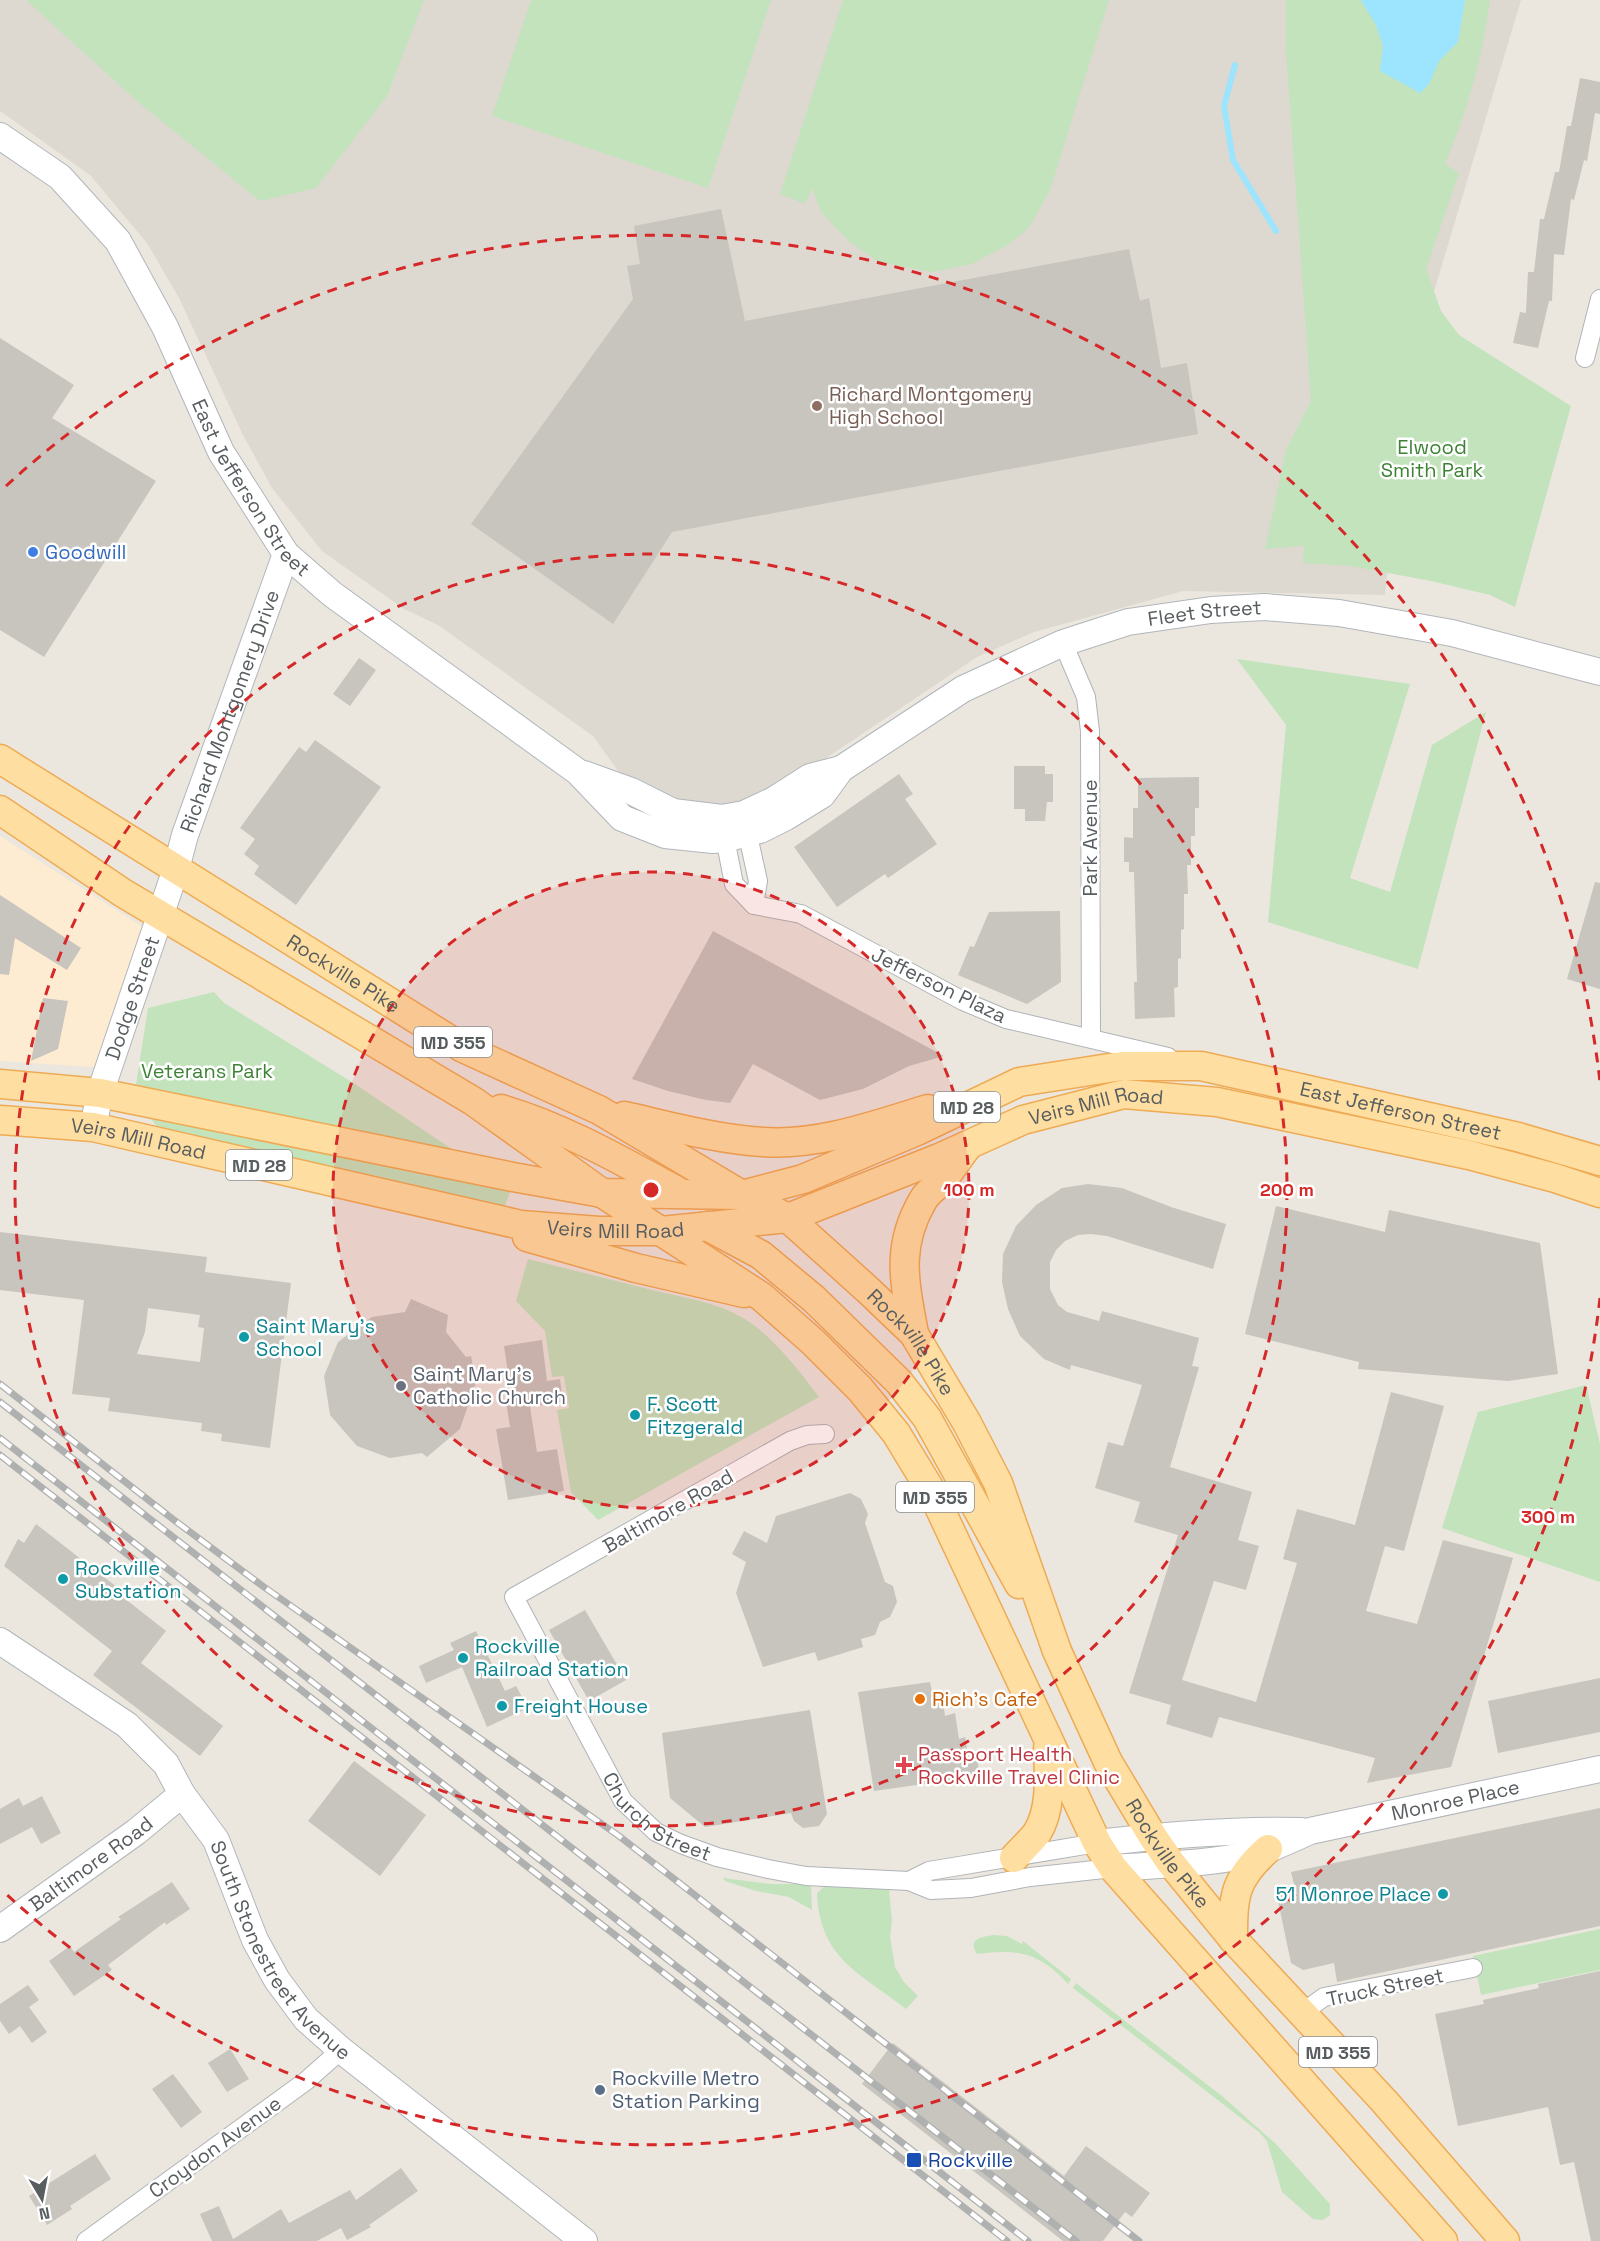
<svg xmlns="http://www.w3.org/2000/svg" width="1600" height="2241" font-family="'Space Grotesk',sans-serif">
	<rect width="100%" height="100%" fill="#ebe7df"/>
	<path fill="#fdecd2" d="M0,836L154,934L108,1068L0,1061Z"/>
	<path fill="#ddd8d0" d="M0,0H1521L1408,379L1385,595L1183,591L1034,632L977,657L771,795L734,807L683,806L636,783L618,771L593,736L438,625L404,609L322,551L272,488L242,433L179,298L147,243L90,175L0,111Z"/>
	<path fill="#c2e3bb" d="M26,0H424L387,96L316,188L260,201L137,101Z
		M531,0H771L708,188L492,116Z
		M843,0H1109L1050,190L1029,228L1006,246L972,264L932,272L879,262L850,242L821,212L812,188L805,204L780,194Z
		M1286,0H1490C1483,56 1467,112 1445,164L1459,173L1426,269L1441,311L1459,335L1571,406L1515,607L1490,595L1431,581L1351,566L1303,563L1304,546L1265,549L1286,450L1311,401L1286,51Z
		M1237,659L1410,684L1350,878L1390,892L1432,745L1486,712L1418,969L1268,922L1286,725Z
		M214,992L224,1003L355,1084L511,1189L503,1211L157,1127L131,1092L135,1091L148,1008Z
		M528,1259C569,1269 611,1280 652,1290C685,1298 723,1303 751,1323C777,1342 800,1372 819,1397L598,1520L571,1492L557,1410L569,1408L564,1376L552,1377L545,1331L516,1301Z
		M1586,1385L1600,1444V1582L1442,1528L1478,1412Z
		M723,1878L771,1884H811L812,1910L789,1897L756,1891L725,1881Z
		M825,1886L889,1889L892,1921L890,1937L895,1967L904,1982L918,1996L906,2009C859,1972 820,1959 817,1893Z
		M1600,1929V1970L1481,1995L1473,1956Z
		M994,1935L1007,1936L1022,1944L1023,1941L1071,1979L1068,1984C1039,1952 1018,1949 977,1954C967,1939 981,1937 994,1935Z
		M1076,1983L1222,2096L1276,2144L1330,2204V2215L1323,2220L1313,2219L1282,2192L1267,2141L1259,2132L1073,1988Z"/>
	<path fill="#9de4fe" d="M1361,0H1465L1458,42L1439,61L1429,84L1420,93L1380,71L1383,46L1376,25Z"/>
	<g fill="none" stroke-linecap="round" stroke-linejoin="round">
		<path stroke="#9de4fe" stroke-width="6" d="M1235,65L1224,106L1233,160L1276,231"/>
	</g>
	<path fill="#c8c4be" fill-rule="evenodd" d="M1580,78L1600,82V114L1595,113L1587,161L1584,160L1574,200L1571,199L1564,255L1554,254L1552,301H1549L1538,348L1513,343L1520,312L1526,313L1528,272H1534L1540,219H1544L1555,172H1559L1567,126H1571Z
		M721,209L745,321L1129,249L1140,301L1149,298L1161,368L1187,363L1198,434L672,532L613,624L471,524L633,299L627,266L640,264L634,226Z
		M0,338L74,385L52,418L156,481L44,657L0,630Z
		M359,658L376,670L350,706L333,694Z
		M315,740L381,787L296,905L254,874L259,866L244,854L255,839L240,828L299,747L306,752Z
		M1014,766H1045V774H1053V802H1047L1045,821H1025V809H1014Z
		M899,774L913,794L905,799L937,844L888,878L885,874L837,907L794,847Z
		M1199,777V808H1195V836H1191V865H1187L1188,894H1184V929L1181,930V958L1178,959V987L1174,988L1175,1017L1135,1019L1134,982H1137L1134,872H1129V862H1124V837L1133,838V808H1138V778Z
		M1595,882L1600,883V989L1567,979Z
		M0,895L81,948L67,970L15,938L9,975L0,974Z
		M1060,911L1061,982L1027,1004L958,975L970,946L974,947L989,912Z
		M713,931L944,1056L909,1066L863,1089L820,1100L753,1064L730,1103L706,1100L668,1091L632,1079Z
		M43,998L68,1001L58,1049L31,1061Z
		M1088,1184L1122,1188L1171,1207L1226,1224L1213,1269L1107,1236L1091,1234L1078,1235L1065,1241L1056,1250L1050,1262V1289L1058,1305L1067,1312L1099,1321L1102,1311L1199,1338L1192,1366L1199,1367L1170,1467L1252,1492L1238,1540L1259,1546L1246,1590L1214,1581L1182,1680L1256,1702L1297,1563L1283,1559L1297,1509L1355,1525L1391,1392L1444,1406L1404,1551L1385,1546L1366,1611L1417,1624L1443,1540L1513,1558L1451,1767L1367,1783L1375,1758L1219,1717L1212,1738L1166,1724L1171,1705L1129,1693L1178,1535L1134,1522L1140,1502L1095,1488L1108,1442L1123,1446L1142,1385L1071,1365L1070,1370L1044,1359L1020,1336L1008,1309L1002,1282L1003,1254L1016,1226L1036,1205L1062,1188Z
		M1276,1206L1385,1232L1389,1210L1540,1243L1558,1374L1508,1381L1358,1369L1359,1362L1245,1334Z
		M0,1232L207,1257L205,1272L291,1283L270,1448L221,1441L222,1434L201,1431L202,1423L108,1411L110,1398L72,1394L84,1300L0,1290ZM148,1308L200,1315L198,1327L204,1328L200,1362L137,1354L145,1332Z
		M411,1299L448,1315L446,1332L466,1357L471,1356L476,1382L460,1429L427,1457L422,1453L390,1458L357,1446L330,1415L324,1376L338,1342L372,1317L405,1312Z
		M542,1340L547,1381L560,1379L563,1402L530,1407L537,1452L557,1449L564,1491L508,1500L496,1429L510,1427L505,1395L511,1394L504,1346Z
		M850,1493L861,1499L868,1514L865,1523L885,1582L893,1586L897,1602L890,1617L880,1622L875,1635L861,1639L863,1647L818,1661L815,1652L763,1667L736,1593L746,1562L732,1554L744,1531L767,1543L776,1516Z
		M36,1524L122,1591L119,1594L166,1631L141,1663L223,1726L200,1756L93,1675L112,1651L4,1566L18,1539L24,1543Z
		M585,1610L626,1680L589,1701L549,1630Z
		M476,1631L505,1691L516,1686L528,1708L487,1727L462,1667L426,1683L419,1666L454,1650L450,1643Z
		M1600,1678V1732L1498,1753L1488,1701Z
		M930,1682L934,1702L943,1701L945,1716L955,1713L959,1739L965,1737L969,1759L977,1758L980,1776L874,1791L858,1692Z
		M810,1710L827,1814L819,1826L803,1828L794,1821L791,1813L705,1827L670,1798L662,1733Z
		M354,1761L426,1815L380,1876L308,1821Z
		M42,1796L61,1833L41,1844L32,1827L0,1844V1809L19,1798L23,1806Z
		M1600,1808V1926L1337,1982L1334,1963L1303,1970L1291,1963L1277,1896L1296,1892L1291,1872Z
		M172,1882L190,1909L166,1925L165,1922L108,1965L112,1970L74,1996L49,1961L70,1946L74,1952L121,1919L118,1917Z
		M1600,1971V2241H1591L1574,2162L1560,2165L1548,2107L1458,2126L1435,2014L1484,2004L1483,2000L1539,1988L1538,1984Z
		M28,1985L39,2000L29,2007L47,2032L32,2043L20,2026L9,2034L0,2021V2004Z
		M893,2043L1064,2176L1086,2146L1150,2193L1132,2217L1125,2212L1103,2241H1063L862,2084Z
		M230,2049L249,2079L227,2092L208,2063Z
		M173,2074L202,2112L181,2128L152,2089Z
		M95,2154L111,2179L70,2206L72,2209L47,2225L29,2196Z
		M401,2168L418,2191L369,2225L371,2227L347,2240L341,2228L317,2241H212L200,2214L219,2206L233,2239L281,2209L289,2223L350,2190L356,2200Z"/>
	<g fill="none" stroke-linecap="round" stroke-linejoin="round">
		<defs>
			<g id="street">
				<path d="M1585,358L1600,299"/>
				<path d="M1063,643L1086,697L1090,731L1091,1038"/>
				<path d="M745,822L758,881L754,905"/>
				<path d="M723,828L734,884L754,905L801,914L963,1001L1006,1019L1168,1057"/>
				<path id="s1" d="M825,1434L807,1435L790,1441L514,1597L623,1801L656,1832L681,1844L717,1857L768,1869L806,1876L909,1881L931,1890L971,1888L1030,1877L1113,1868"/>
				<path d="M909,1881L929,1871L1097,1843"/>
				<path d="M1302,2013L1324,1997L1473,1968"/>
				<path d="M86,2241L306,2081L341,2050"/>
			</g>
			<g id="secondary">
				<path id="s2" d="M0,136L60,177L118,241L165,327L221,452L286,554L332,594L578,772L622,818L665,835L713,840L725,839L760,830L786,817L822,795L841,769"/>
				<path id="s3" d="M584,774L631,791L673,812L722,818L744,814L774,800L810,777L841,769L963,689L1063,643L1128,622L1211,610L1264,607L1339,613L1452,633L1600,672"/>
				<path id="s4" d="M93,1127L100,1093L176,869L185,835L286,554"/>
				<path id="s5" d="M0,1641L127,1725L166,1764L182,1794L216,1840L255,1940L277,1980L306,2019L341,2050L584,2241"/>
				<path d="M1097,1843C1165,1835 1233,1829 1301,1831"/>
				<path id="s6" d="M1113,1868C1164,1864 1219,1865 1268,1849C1282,1844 1297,1837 1310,1831L1600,1769"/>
				<path id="s7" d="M0,1929L136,1832L182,1794"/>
			</g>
			<g id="primary">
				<path id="s8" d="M0,759L463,1048L599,1110L742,1195L788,1218L868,1290L914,1334L967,1423L998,1483L1057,1651L1108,1762L1153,1837L1171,1863L1233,1939L1384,2101L1505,2241"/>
				<path d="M0,810L123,893L473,1101L602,1193L762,1297L813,1342L860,1389L896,1433L933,1494L1097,1843L1113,1868L1443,2241"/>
				<path id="s9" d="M0,1084L100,1093L513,1177L602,1193L742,1195L803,1179L919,1130L1019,1082L1122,1066H1201L1518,1137L1600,1161"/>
				<path d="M501,1109C563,1127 622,1161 679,1192"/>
				<path d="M624,1116C669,1126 716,1139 763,1142C819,1146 875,1125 928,1109"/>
				<path id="s10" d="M0,1120L93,1127L521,1225L599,1231H661L788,1218L939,1158L1023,1120L1124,1094L1217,1102L1469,1155L1555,1178L1600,1193"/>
				<path d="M707,1226L761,1255L814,1299L899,1382L927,1418L1019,1584"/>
				<path d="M527,1237L636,1268L744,1293"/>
				<path d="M914,1334C905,1283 895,1248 923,1200C928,1191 939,1185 945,1177C953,1167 959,1157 967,1147"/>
				<path d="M1014,1858C1021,1850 1030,1842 1037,1833C1052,1809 1049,1775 1048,1748"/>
				<path d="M1233,1939C1233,1896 1234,1879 1268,1849"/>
			</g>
		</defs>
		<use href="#street" stroke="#b0b4b7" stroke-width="20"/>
		<use href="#secondary" stroke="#b1b6ba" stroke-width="28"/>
		<use href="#primary" stroke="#efaa54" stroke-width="31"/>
		<use href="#street" stroke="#fff" stroke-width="18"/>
		<use href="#secondary" stroke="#fff" stroke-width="26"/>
		<use href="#primary" stroke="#fedfa1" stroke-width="28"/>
		<defs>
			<path id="rail" d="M0,1384L174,1520L264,1587L619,1836L1139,2241
				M0,1402L1076,2241
				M0,1438L1028,2241
				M0,1455L1007,2241"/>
		</defs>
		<use href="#rail" stroke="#afb0b0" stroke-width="7"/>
		<use href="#rail" stroke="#fff" stroke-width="4.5" stroke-dasharray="14" stroke-linecap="butt"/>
	</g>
	<circle cx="651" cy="1190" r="318" fill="#d62828" fill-opacity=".12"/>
	<g fill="none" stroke="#d62828" stroke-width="3" stroke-dasharray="10 8">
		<circle cx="651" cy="1190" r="318"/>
		<circle cx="651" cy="1190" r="636"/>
		<path d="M1600 1298A955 955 0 0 1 6 1894M6 486A955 955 0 0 1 1600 1082"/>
	</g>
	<circle fill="#8d6e63" stroke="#fff" stroke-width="2" cx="817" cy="406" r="6"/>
	<circle fill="#3f7fe0" stroke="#fff" stroke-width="2" cx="33" cy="552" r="6"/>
	<g fill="#0f9aa8" stroke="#fff" stroke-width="2">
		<circle cx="244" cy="1337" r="6"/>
		<circle cx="635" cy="1415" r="6"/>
		<circle cx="63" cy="1579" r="6"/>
		<circle cx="463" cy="1658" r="6"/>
		<circle cx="502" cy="1706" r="6"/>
		<circle cx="1443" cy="1894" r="6"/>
	</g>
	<circle fill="#6b7280" stroke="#fff" stroke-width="2" cx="401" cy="1386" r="6"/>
	<circle fill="#e8710a" stroke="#fff" stroke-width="2" cx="920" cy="1699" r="6"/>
	<path fill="#e0444e" stroke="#fff" stroke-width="2" d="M901 1756h6v6h6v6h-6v6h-6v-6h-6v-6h6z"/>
	<circle fill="#5c6f8a" stroke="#fff" stroke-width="2" cx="600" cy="2090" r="6"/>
	<rect fill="#1a4fb4" stroke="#fff" stroke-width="2" x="906" y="2152" width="16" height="16" rx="3"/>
	<g text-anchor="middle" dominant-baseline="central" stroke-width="5" stroke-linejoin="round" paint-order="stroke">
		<g fill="#fff" stroke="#8a8e90" stroke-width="1.5">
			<rect x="414" y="1027" width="78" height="30" rx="4.5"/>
			<rect x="934" y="1092" width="66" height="30" rx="4.5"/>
			<rect x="226" y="1150" width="66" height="30" rx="4.5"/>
			<rect x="896" y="1482" width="78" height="30" rx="4.5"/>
			<rect x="1299" y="2037" width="78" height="30" rx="4.5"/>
		</g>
		<g font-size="18" font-weight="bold" fill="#585d60">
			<text x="453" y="1042">MD 355</text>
			<text x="967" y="1107">MD 28</text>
			<text x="259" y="1165">MD 28</text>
			<text x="935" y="1497">MD 355</text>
			<text x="1338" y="2052">MD 355</text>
		</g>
		<g font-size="20" fill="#785e54" stroke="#fff" text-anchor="start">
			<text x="829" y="394">Richard Montgomery<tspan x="829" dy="23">High School</tspan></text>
		</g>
		<g font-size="20" fill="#3e8335" stroke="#fff">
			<text x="1432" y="447">Elwood<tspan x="1432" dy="23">Smith Park</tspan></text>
			<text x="207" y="1071">Veterans Park</text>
		</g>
		<g font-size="20" fill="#585d60" stroke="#fff">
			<text stroke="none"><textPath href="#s2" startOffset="440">East Jefferson Street</textPath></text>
			<text stroke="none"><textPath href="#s3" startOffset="678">Fleet Street</textPath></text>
			<text stroke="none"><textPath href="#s4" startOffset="438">Richard Montgomery Drive</textPath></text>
			<text transform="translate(1090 838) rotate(-90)">Park Avenue</text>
			<text stroke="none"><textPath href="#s8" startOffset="405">Rockville Pike</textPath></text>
			<text transform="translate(939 985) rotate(26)">Jefferson Plaza</text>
			<text stroke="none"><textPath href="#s4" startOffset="135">Dodge Street</textPath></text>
			<text stroke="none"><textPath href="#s10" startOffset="1130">Veirs Mill Road</textPath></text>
			<text stroke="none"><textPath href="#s9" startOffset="1440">East Jefferson Street</textPath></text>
			<text stroke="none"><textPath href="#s10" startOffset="140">Veirs Mill Road</textPath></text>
			<text stroke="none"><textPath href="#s10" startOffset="627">Veirs Mill Road</textPath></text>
			<text stroke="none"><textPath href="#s8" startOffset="1089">Rockville Pike</textPath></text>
			<text transform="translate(668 1511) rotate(-30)">Baltimore Road</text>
			<text stroke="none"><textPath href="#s6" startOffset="351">Monroe Place</textPath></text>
			<text stroke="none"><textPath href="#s1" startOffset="621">Church Street</textPath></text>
			<text stroke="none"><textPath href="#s8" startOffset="1665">Rockville Pike</textPath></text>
			<text stroke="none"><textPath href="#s7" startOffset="112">Baltimore Road</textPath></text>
			<text stroke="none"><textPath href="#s5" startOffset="428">South Stonestreet Avenue</textPath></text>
			<text transform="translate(1385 1987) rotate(-12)">Truck Street</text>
			<text transform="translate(215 2147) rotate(-36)">Croydon Avenue</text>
		</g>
		<g font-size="20" fill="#366cbe" stroke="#fff" text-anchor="start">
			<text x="45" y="552">Goodwill</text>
		</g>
		<g font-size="20" fill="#0d838f" stroke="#fff" text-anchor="start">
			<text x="256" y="1326">Saint Mary's<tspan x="256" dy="23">School</tspan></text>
			<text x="647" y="1404">F. Scott<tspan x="647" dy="23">Fitzgerald</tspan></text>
			<text x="75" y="1568">Rockville<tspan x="75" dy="23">Substation</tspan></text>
			<text x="475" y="1646">Rockville<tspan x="475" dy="23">Railroad Station</tspan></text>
			<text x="514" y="1706">Freight House</text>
			<text x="1431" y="1894" text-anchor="end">51 Monroe Place</text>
		</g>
		<g font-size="20" fill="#5b616d" stroke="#fff" text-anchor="start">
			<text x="413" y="1374">Saint Mary's<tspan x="413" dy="23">Catholic Church</tspan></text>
		</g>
		<g font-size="20" fill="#c56008" stroke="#fff" text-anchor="start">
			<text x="932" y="1699">Rich's Cafe</text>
		</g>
		<g font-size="20" fill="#be3a42" stroke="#fff" text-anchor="start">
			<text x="918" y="1754">Passport Health<tspan x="918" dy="23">Rockville Travel Clinic</tspan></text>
		</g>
		<g font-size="20" fill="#4e5e75" stroke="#fff" text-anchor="start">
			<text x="612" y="2078">Rockville Metro<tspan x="612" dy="23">Station Parking</tspan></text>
		</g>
		<g font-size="20" fill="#164399" stroke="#fff" text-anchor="start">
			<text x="928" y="2160">Rockville</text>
		</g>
	</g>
	<circle cx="651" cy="1190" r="9" fill="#d62828" stroke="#fff" stroke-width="3"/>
	<g font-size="18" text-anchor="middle" font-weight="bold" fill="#d62828" stroke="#fff" stroke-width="5" stroke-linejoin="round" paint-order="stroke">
		<text x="969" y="1196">100 m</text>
		<text x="1287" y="1196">200 m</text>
		<text x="1548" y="1523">300 m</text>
	</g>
	<g transform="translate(42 2199) rotate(170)" stroke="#ffffff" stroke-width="4.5" paint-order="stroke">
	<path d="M0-4.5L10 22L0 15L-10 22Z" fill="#585d60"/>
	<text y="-9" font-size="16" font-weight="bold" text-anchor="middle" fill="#585d60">N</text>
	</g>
</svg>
